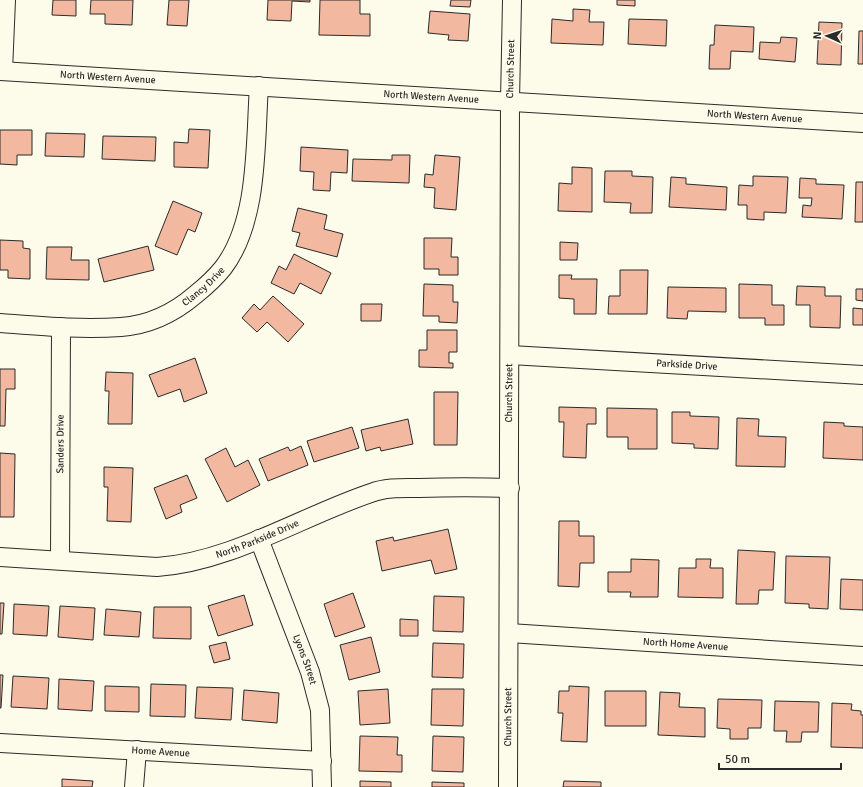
<svg xmlns="http://www.w3.org/2000/svg" width="863" height="787" font-family="Signika,sans-serif">
	<rect width="100%" height="100%" fill="#fdfbea"/>
	<path fill="#f2b8a0" stroke="#2b2b2b" d="M53,0H76V16L52,15Z
		M91,0H133L132,25L105,24V14H90Z
		M169,0H189L187,26L167,25Z
		M268,0H310V2L292,1L291,21L267,20Z
		M320,0H360V14H370V36L319,35Z
		M451,0H471L470,7L450,6Z
		M617,0H635V6L617,5Z
		M573,9L590,10L589,22H604L603,45L551,43L552,19L573,21Z
		M430,11L470,14L468,41L448,40L449,35L428,33Z
		M629,19L667,20L666,46L628,44Z
		M819,22L842,23L841,65L817,64Z
		M715,25L754,27L753,52L731,51L730,69H709L710,45H714Z
		M859,31H863V64H858Z
		M781,37L797,38L795,62L759,59L760,42L780,43Z
		M189,129L210,130L208,168L174,167V142L188,143Z
		M0,130H32V155H17V165L0,164Z
		M46,133L85,134L84,157L45,156Z
		M103,136L156,137L155,161L102,159Z
		M301,147L348,150L347,173L331,172L330,191L313,190L314,172L300,171Z
		M392,155H410L409,183L352,181L353,159L392,160Z
		M435,155L460,157L456,210L434,208L435,188L424,187L425,174L433,175Z
		M572,167L592,168V212L558,211L559,183L572,184Z
		M605,171H632V176L653,177L652,213H630L631,203L604,202Z
		M753,176L788,177L786,213L764,212V220L747,219V205H738L739,185L753,186Z
		M671,177L686,178V184L727,187L726,210L669,207Z
		M800,178L816,179V184L844,185L842,219L802,217L803,205L811,206L812,198H799Z
		M856,182H863V222H855Z
		M173,201L202,213L195,232L188,229L177,255L155,246Z
		M298,208L327,215L324,229L343,234L337,257L296,246L300,233L292,231Z
		M424,238H452L451,257H458V275H439V269H424Z
		M0,240L23,241V248L30,249V279L8,278V270H0Z
		M560,242L578,243L577,260H560Z
		M148,246L154,270L104,282L98,259Z
		M47,247H72L71,260H89V280L46,279Z
		M294,254L331,273L321,294L300,283L294,294L271,283L279,266L286,270Z
		M620,270H648L647,314H608L609,296H620Z
		M559,275H572L571,279H597L596,314H574V299L559,298Z
		M424,284L453,285V302H458L457,323L439,322V316H423Z
		M739,284L772,285V305H784V325H765V318H739Z
		M797,286L825,287V296H841L840,328L810,327V305H796Z
		M668,287L726,288V312L688,311L687,319L667,318Z
		M856,289H863V301L856,300Z
		M273,296L304,324L288,342L267,322L257,332L242,318L254,304L260,310Z
		M361,304H382L381,321H361Z
		M853,308L863,309V325H853Z
		M427,330H457V352H449V363H453V368L419,367V350H427Z
		M195,358L207,393L184,402L180,389L158,397L149,375Z
		M0,369H15V389H6L5,426H0Z
		M106,372L133,373L132,424H108L109,391H105Z
		M434,392H458L457,445H434Z
		M559,407L596,408V424H587L586,458L563,457L564,422H559Z
		M607,408L657,409V449H628V437H607Z
		M672,412H690V416L719,417L718,449L694,448V444L672,443Z
		M737,418L759,419L758,436L786,437L785,467L736,466Z
		M408,419L413,444L381,451L380,447L366,451L361,430Z
		M824,422L844,423V426L863,427V460L823,458Z
		M352,427L359,448L314,462L307,441Z
		M301,446L308,465L268,481L259,459L288,447L290,451Z
		M226,448L235,467L248,460L260,485L227,502L205,459Z
		M0,453L15,454L14,517H0Z
		M104,467L133,468L131,522L107,521L108,487H104Z
		M187,475L197,498L180,505L182,512L166,519L154,488Z
		M559,521H579V536H594V563H580L579,587L558,586Z
		M448,529L457,569L435,574L431,560L382,571L376,541L393,537L394,541Z
		M738,550L775,552L773,590H759L758,604H736Z
		M786,556L830,557L828,609L809,608V604L785,603Z
		M631,559L659,560L658,597H630L631,592H608V572H631Z
		M696,559H711L710,568H723V598L678,597L679,568H696Z
		M841,579L863,580V610L840,609Z
		M353,593L365,627L335,637L324,604Z
		M244,595L253,625L218,636L208,606Z
		M434,596L464,597L463,632L433,631Z
		M0,603H4L2,634H0Z
		M14,604L49,606L47,636L13,634Z
		M60,606L95,608L93,640L58,637Z
		M154,607H191V639L153,638Z
		M106,609L141,612L139,637L104,635Z
		M400,619L418,620V636H400Z
		M371,637L380,672L349,680L340,645Z
		M226,642L230,659L214,663L209,646Z
		M433,643L464,644L463,678L432,677Z
		M0,675H3L1,708H0Z
		M13,676L49,678L47,709L11,707Z
		M59,679L94,681L92,711L58,709Z
		M151,684L186,685L185,717L150,716Z
		M105,686L139,687V712L105,711Z
		M569,686L589,687L587,742L561,741L563,713H558L559,691H569Z
		M197,687L233,688L231,720L195,718Z
		M388,689L390,723L360,725L358,691Z
		M432,689H464L463,726L431,725Z
		M244,690L279,693L277,723L242,720Z
		M605,691H646V726H605Z
		M660,692L680,693L679,707L705,708V737L658,735Z
		M718,699L762,700L761,728H748V739H730V729L717,728Z
		M775,701L819,702L818,732H802L801,742H786L787,731H774Z
		M832,703L852,704L851,710L861,711V715H863V748L831,747Z
		M360,736L398,737L397,755H402V772L359,771Z
		M433,736L464,737L463,772L432,771Z
		M62,779L93,781L92,787H62Z
		M360,781L391,782V787H360Z
		M564,781L601,782V787H563Z
		M432,782L464,783V787H432Z"/>
	<g fill="none" stroke-linecap="round" stroke-linejoin="round">
		<defs>
			<g id="minor">
				<path id="s1" d="M0,71L863,123"/>
				<path d="M3,71L6,0"/>
				<path id="s2" d="M0,323C40,326 81,330 121,327C148,325 174,313 195,295C205,287 215,278 223,268C259,221 255,143 259,86"/>
				<path id="s3" d="M510,355L863,375"/>
				<path id="s4" d="M259,539L310,672L320,710L322,787"/>
				<path id="s5" d="M0,557L157,567C231,562 302,516 371,493C386,487 403,488 419,488C449,487 480,487 510,488"/>
				<path id="s6" d="M60,560L61,327"/>
				<path id="s7" d="M509,633L863,656"/>
				<path id="s8" d="M0,743L322,761"/>
				<path d="M134,787L137,750"/>
				<path id="s9" d="M508,787L510,101L512,0"/>
			</g>
		</defs>
		<use href="#minor" stroke="#2b2b2b" stroke-width="20"/>
		<use href="#minor" stroke="#fdfbea" stroke-width="18"/>
	</g>
	<g text-anchor="middle" dominant-baseline="central" stroke-width="3" stroke-linejoin="round" paint-order="stroke">
		<g font-size="10" fill="#2b2b2b" stroke="#fdfbea">
			<text stroke="none"><textPath href="#s9" startOffset="718">Church Street</textPath></text>
			<text stroke="none"><textPath href="#s1" startOffset="108">North Western Avenue</textPath></text>
			<text stroke="none"><textPath href="#s1" startOffset="432">North Western Avenue</textPath></text>
			<text stroke="none"><textPath href="#s1" startOffset="756">North Western Avenue</textPath></text>
			<text stroke="none"><textPath href="#s2" startOffset="215">Clancy Drive</textPath></text>
			<text stroke="none"><textPath href="#s3" startOffset="177">Parkside Drive</textPath></text>
			<text stroke="none"><textPath href="#s9" startOffset="394">Church Street</textPath></text>
			<text stroke="none"><textPath href="#s6" startOffset="116">Sanders Drive</textPath></text>
			<text stroke="none"><textPath href="#s5" startOffset="262">North Parkside Drive</textPath></text>
			<text stroke="none"><textPath href="#s7" startOffset="177">North Home Avenue</textPath></text>
			<text stroke="none"><textPath href="#s4" startOffset="129">Lyons Street</textPath></text>
			<text stroke="none"><textPath href="#s9" startOffset="70">Church Street</textPath></text>
			<text stroke="none"><textPath href="#s8" startOffset="161">Home Avenue</textPath></text>
		</g>
	</g>
	<g transform="translate(827 36) rotate(273)" stroke="#fdfbea" stroke-width="3" paint-order="stroke">
	<path d="M0-3L7 15L0 10L-7 15Z" fill="#2b2b2b"/>
	<text y="-6" font-size="11" font-weight="bold" text-anchor="middle" fill="#2b2b2b">N</text>
	</g>
	<path d="M719 763v6h122v-6" fill="none" stroke="#2b2b2b" stroke-width="2"/>
	<text x="725" y="763" font-size="12" fill="#2b2b2b" stroke="#fdfbea" stroke-width="3" paint-order="stroke">50 m</text>
</svg>
